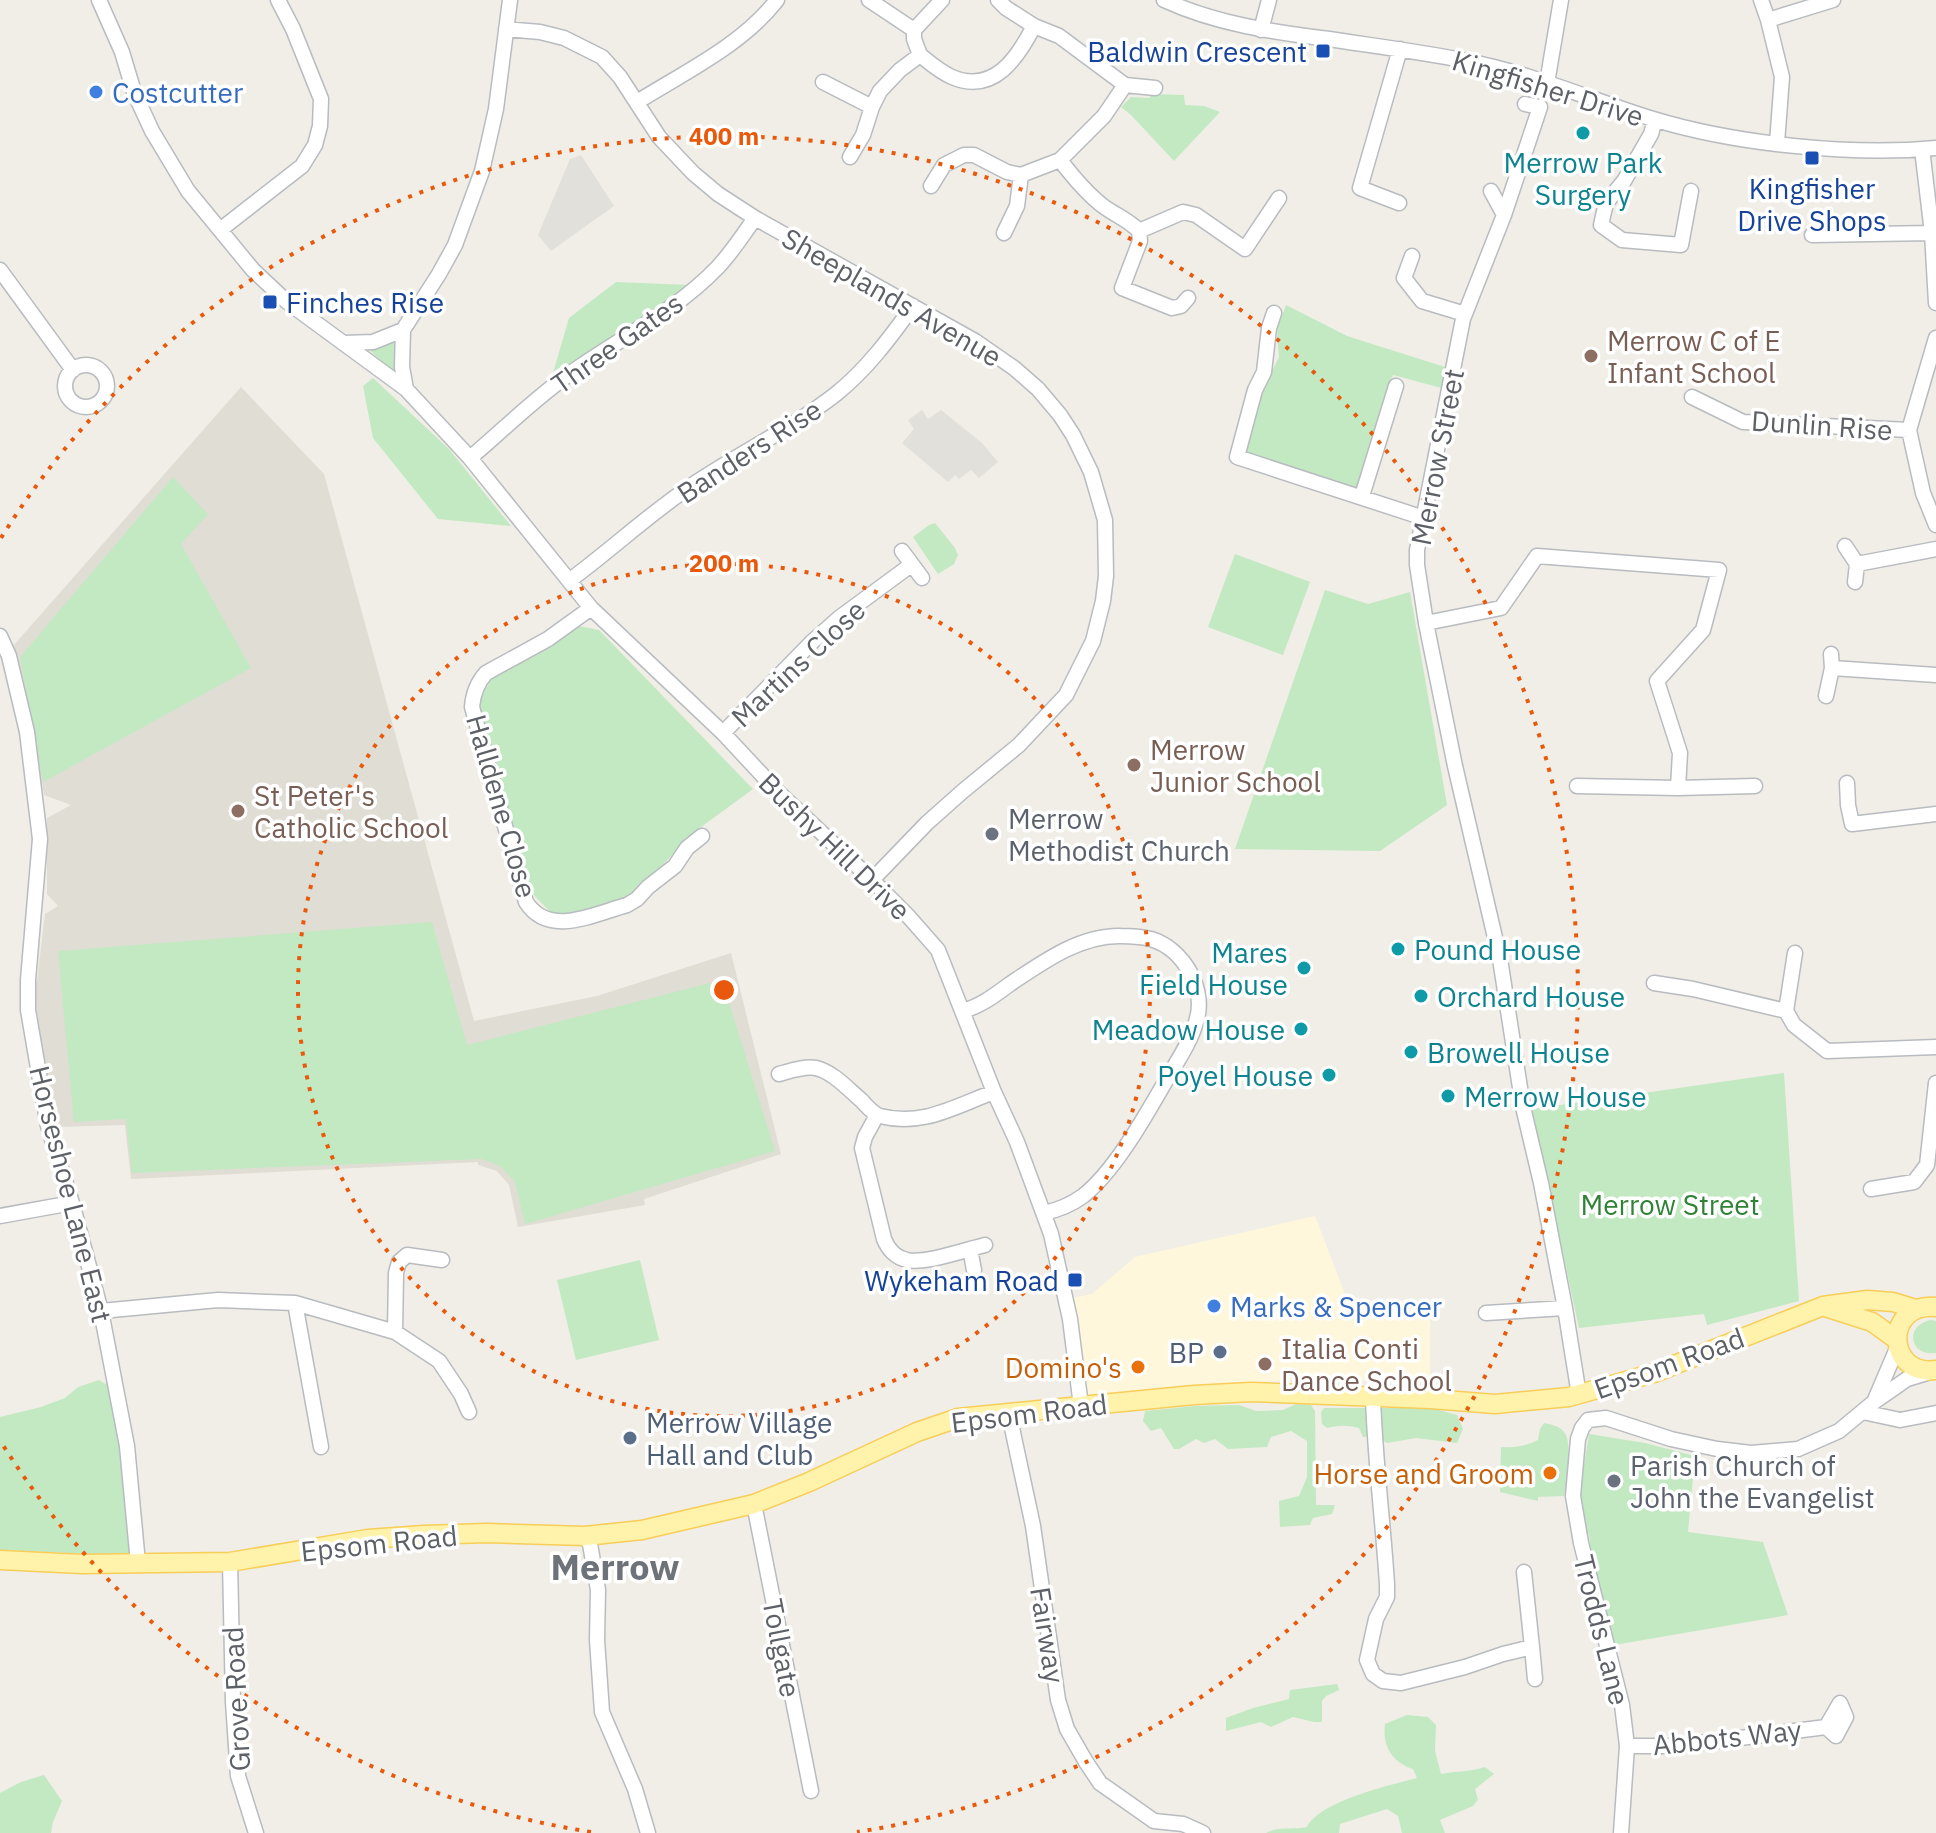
<svg xmlns="http://www.w3.org/2000/svg" width="1936" height="1833" font-family="'IBM Plex Sans',sans-serif">
	<rect width="100%" height="100%" fill="#f0eee6"/>
	<path fill="#fff7dc" d="M1315,1216L1350,1307L1430,1304V1383L1316,1379L1228,1383L1251,1392L1081,1406L1067,1299L1092,1294L1135,1257Z"/>
	<path fill="#e1e0da" d="M581,155L614,206L551,251L538,235L570,159Z
		M922,410L928,419L941,410L982,443L998,462L979,478L971,470L959,479L955,475L948,482L902,443L914,429L908,420Z"/>
	<path fill="#e0ddd4" d="M241,387L324,474L474,1021L597,996L731,953L781,1154L644,1199L645,1205L518,1227L509,1185L497,1171L478,1165V1162L131,1179L125,1125L57,1127L40,1042L34,982L37,981L45,914L58,906L47,894V818L71,805L44,795L28,704L13,646Z"/>
	<path fill="#c2e9c2" d="M1152,94L1184,95L1185,105L1204,106L1220,112L1174,161L1131,115L1121,107L1131,97L1149,98Z
		M616,282L689,285L551,380L569,318Z
		M1286,305L1347,336L1448,368L1445,389L1393,375L1357,490L1245,454L1261,393L1279,357L1277,329Z
		M394,341L395,373L367,348L384,346Z
		M373,378L449,449L511,526L438,519L373,438L363,386Z
		M173,477L208,514L181,544L251,668L43,782L20,657Z
		M935,523L955,548L958,555L954,564L938,574L913,537L929,525Z
		M1235,554L1310,582L1283,655L1208,627Z
		M1325,590L1368,604L1410,592L1447,805L1380,851L1235,849Z
		M579,626L599,630L753,789L693,833L632,897L555,917L530,891L481,710V696L494,676Z
		M432,922L467,1045L722,980L775,1151L525,1224L515,1182L500,1166L482,1159L132,1173L126,1119L74,1122L58,951Z
		M1784,1073L1799,1301L1707,1325L1704,1314L1579,1328L1532,1109Z
		M640,1260L659,1340L576,1360L557,1280Z
		M1931,1320L1936,1321V1353C1909,1357 1904,1325 1931,1320Z
		M99,1380L116,1390L137,1556L0,1550V1417L41,1407L65,1398L78,1387Z
		M1296,1404L1311,1405L1315,1411L1316,1505H1335L1332,1514L1313,1518L1310,1525L1280,1527L1279,1501L1299,1496L1307,1477V1441L1291,1431L1271,1437L1267,1447L1228,1449L1215,1439L1204,1443L1196,1439L1179,1449H1174L1161,1428L1151,1431L1143,1421L1145,1411L1195,1406L1239,1405L1256,1411L1283,1410Z
		M1324,1408H1432L1457,1415L1463,1429L1457,1443L1416,1438L1387,1443L1376,1436L1363,1437L1359,1428C1347,1425 1339,1425 1327,1428L1322,1424L1321,1412Z
		M1544,1423C1570,1427 1569,1439 1568,1462C1568,1473 1567,1484 1564,1496L1538,1497V1501L1500,1492L1501,1447C1516,1448 1526,1446 1538,1440L1540,1429Z
		M1589,1434L1645,1443L1695,1456L1688,1532L1763,1542L1788,1615L1614,1645L1610,1625L1591,1559L1589,1534L1584,1530L1579,1496Z
		M1337,1684L1339,1690L1326,1696L1322,1701V1722H1314L1293,1717L1271,1727L1261,1722L1226,1731V1718L1253,1708L1289,1699L1290,1690Z
		M1407,1715L1428,1717L1436,1725L1435,1751L1441,1774C1456,1771 1471,1772 1485,1767L1494,1774L1475,1789L1478,1800L1473,1806L1440,1820L1445,1833H1402L1398,1816L1387,1809L1340,1824L1339,1833H1266C1279,1826 1293,1830 1307,1827C1320,1801 1390,1785 1417,1778L1413,1769C1392,1762 1382,1746 1385,1724Z
		M44,1775L62,1801L53,1822L51,1833H0V1793L21,1782Z"/>
	<g fill="none" stroke-linecap="round" stroke-linejoin="round">
		<defs>
			<path id="minor" d="M99,0L122,52L134,92L152,131L188,191L253,270L286,301L406,389L470,458L591,608L723,733L779,793L872,880L909,917L938,950L994,1092L1017,1142L1051,1234L1070,1319L1081,1406
				M869,0L914,30
				M998,0L1006,8L1034,26L1059,36L1125,85
				M1164,0C1216,24 1273,32 1329,39C1375,46 1422,52 1467,61C1531,73 1591,100 1653,119C1735,144 1851,156 1936,148
				M1761,0L1768,20L1782,77L1777,143
				M1768,20L1833,0
				M506,29L540,32L564,38L602,57L620,77L659,137L693,173L718,194L755,218L975,341L1014,368L1038,389L1060,415L1073,435L1091,472L1105,520L1106,576L1103,601L1093,641L1066,695L1019,745L963,791L927,823L872,880
				M1261,30L1269,0
				M920,55L914,39V30L942,0
				M823,82L872,107
				M1547,83L1561,0
				M1125,85L1155,88
				M637,102C685,72 742,45 777,0
				M1525,104L1540,107L1504,215L1463,319L1417,550V565L1426,623L1455,766L1500,959L1523,1107L1541,1183L1565,1308L1579,1395
				M1655,120L1651,134L1624,181L1606,203L1601,225L1622,240L1681,245L1691,191
				M1922,149L1932,233L1936,303
				M850,157L863,135L872,107L880,91L900,70L920,55C930,63 940,72 952,77C994,95 1018,57 1034,26
				M1060,160C1073,177 1086,193 1103,206C1115,215 1129,220 1139,231L1140,241L1122,288L1172,308L1181,306L1188,298
				M931,186L944,165L964,155H974L1007,172L1021,175L1060,160L1104,116L1125,85
				M1491,191L1504,215
				M1399,203L1360,188L1400,49
				M220,230L302,166L315,145L320,126L321,99L293,29L278,0
				M1139,231L1183,212L1196,215L1245,249L1279,198
				M1004,233L1017,206L1021,175
				M1812,235L1932,233
				M1412,256L1404,278L1422,301L1465,314
				M0,270L73,370
				M1274,313L1269,328L1264,372L1255,390L1237,457L1424,518
				M1936,338L1909,430L1923,493L1936,525
				M344,343L373,342L403,330
				M65 386a21 21 0 1 1 42 0a21 21 0 1 1-42 0Z
				M406,389L402,367L403,330L439,274L455,245L482,171L496,109L510,0
				M1692,397L1743,422L1909,430
				M470,458C503,430 533,400 568,375C618,339 675,312 718,267C732,252 743,235 755,218
				M1362,496L1396,386
				M1845,546L1857,564L1855,582
				M902,551L922,578
				M1857,564L1936,549
				M570,580C611,550 649,514 691,486C738,454 791,429 836,394C867,369 890,338 913,306
				M591,608L548,639L486,673C477,683 473,694 472,707L526,902C549,938 594,914 627,905L637,899L648,887L675,866L687,848L702,836
				M1426,623L1501,608L1537,556L1719,570L1703,630L1657,681L1680,753L1678,788
				M0,636L9,656L27,732L40,839L28,980V1010L48,1126L72,1203L101,1311L127,1446L138,1563
				M1832,668L1936,675
				M1826,696L1832,668L1831,654
				M723,733L813,641L839,618L911,565
				M1847,783L1848,805L1852,824L1936,814
				M1577,786L1678,788L1755,786
				M1654,983L1693,989L1786,1011L1794,1025L1827,1051L1936,1047
				M963,1011C981,1006 995,995 1010,984C1043,962 1080,935 1121,936C1130,936 1142,937 1151,939C1184,949 1207,990 1196,1022C1191,1041 1178,1060 1168,1077C1147,1113 1116,1170 1083,1196C1072,1204 1058,1210 1044,1213
				M1786,1011L1795,953
				M779,1074C790,1071 804,1066 816,1068C833,1072 848,1089 861,1100C867,1106 873,1114 880,1116C923,1127 955,1106 994,1092
				M877,1115L865,1137L862,1148L884,1239C888,1249 896,1258 907,1260C925,1264 965,1250 985,1245
				M1871,1189L1914,1182L1927,1165L1936,1083
				M0,1216L72,1203
				M970,1249L974,1270
				M295,1303L321,1447
				M101,1311L218,1300L295,1303L395,1332L439,1361L461,1394L469,1412
				M1486,1313L1565,1308
				M395,1332L396,1273L399,1262L407,1255L442,1260
				M1373,1398C1375,1460 1383,1522 1387,1584V1597L1376,1619L1367,1660L1373,1674L1383,1681L1401,1683L1465,1667L1503,1654L1532,1647L1524,1572
				M1874,1402L1898,1346
				M1863,1412L1900,1420L1936,1413
				M1009,1414L1033,1526L1058,1700L1067,1729L1086,1762L1100,1783L1154,1821L1183,1824L1203,1833
				M754,1504L811,1791
				M585,1536L590,1544L598,1590L597,1640L602,1712L635,1789L648,1833
				M230,1562L233,1702L238,1776L256,1833
				M1532,1647L1535,1679
				M1627,1746H1677L1826,1727L1840,1703L1846,1717L1836,1736L1826,1727
				M1621,1833L1627,1746L1622,1705L1581,1543L1573,1496L1578,1439L1582,1428L1588,1420L1606,1418L1671,1439L1717,1449L1751,1453L1798,1449L1839,1431L1874,1402L1907,1379L1930,1372"/>
			<path id="major" d="M1825,1307L1872,1322L1897,1340
				M1936,1307C1883,1302 1886,1377 1936,1370
				M0,1560L82,1564L230,1562L368,1539L424,1535L487,1533L585,1536L642,1530L754,1504L809,1482L917,1432L958,1418L1194,1395L1251,1392L1431,1399L1495,1404L1569,1397L1654,1373L1823,1306L1867,1300L1893,1302L1916,1309"/>
		</defs>
		<use href="#minor" stroke="#b8bbc0" stroke-width="17"/>
		<use href="#major" stroke="#f8cd58" stroke-width="21"/>
		<use href="#minor" stroke="#fff" stroke-width="14"/>
		<use href="#major" stroke="#fff3ac" stroke-width="18"/>
	</g>
	<g fill="none" stroke="#e8590c" stroke-width="4" stroke-dasharray="4 8">
		<circle cx="724" cy="990" r="426"/>
		<path d="M591 1832A853 853 0 0 1 1 1442M1 538A853 853 0 1 1 857 1832"/>
	</g>
	<g fill="#1a4fb4" stroke="#fff" stroke-width="3">
		<rect x="1315" y="43" width="16" height="16" rx="4"/>
		<rect x="1804" y="150" width="16" height="16" rx="4"/>
		<rect x="262" y="294" width="16" height="16" rx="4"/>
		<rect x="1067" y="1272" width="16" height="16" rx="4"/>
	</g>
	<g fill="#3f7fe0" stroke="#fff" stroke-width="3">
		<circle cx="96" cy="92" r="8"/>
		<circle cx="1214" cy="1306" r="8"/>
	</g>
	<g fill="#0f9aa8" stroke="#fff" stroke-width="3">
		<circle cx="1583" cy="133" r="8"/>
		<circle cx="1398" cy="949" r="8"/>
		<circle cx="1304" cy="968" r="8"/>
		<circle cx="1421" cy="996" r="8"/>
		<circle cx="1301" cy="1029" r="8"/>
		<circle cx="1411" cy="1052" r="8"/>
		<circle cx="1329" cy="1075" r="8"/>
		<circle cx="1448" cy="1096" r="8"/>
	</g>
	<g fill="#8d6e63" stroke="#fff" stroke-width="3">
		<circle cx="1591" cy="356" r="8"/>
		<circle cx="1134" cy="765" r="8"/>
		<circle cx="238" cy="811" r="8"/>
		<circle cx="1265" cy="1364" r="8"/>
	</g>
	<g fill="#6b7280" stroke="#fff" stroke-width="3">
		<circle cx="992" cy="834" r="8"/>
		<circle cx="1614" cy="1481" r="8"/>
	</g>
	<g fill="#5c6f8a" stroke="#fff" stroke-width="3">
		<circle cx="1220" cy="1352" r="8"/>
		<circle cx="630" cy="1438" r="8"/>
	</g>
	<g fill="#e8710a" stroke="#fff" stroke-width="3">
		<circle cx="1138" cy="1367" r="8"/>
		<circle cx="1550" cy="1473" r="8"/>
	</g>
	<g text-anchor="middle" dominant-baseline="central" stroke-width="7" stroke-linejoin="round" paint-order="stroke">
		<g font-size="28" fill="#164399" stroke="#fff" text-anchor="end">
			<text x="1307" y="51">Baldwin Crescent</text>
			<text x="1812" y="188" text-anchor="middle">Kingfisher<tspan x="1812" dy="32">Drive Shops</tspan></text>
			<text x="286" y="302" text-anchor="start">Finches Rise</text>
			<text x="1059" y="1280">Wykeham Road</text>
		</g>
		<g font-size="28" fill="#5d6167" stroke="#fff">
			<text transform="translate(1548 88) rotate(17)">Kingfisher Drive</text>
			<text transform="translate(892 297) rotate(30)">Sheeplands Avenue</text>
			<text transform="translate(617 343) rotate(-35)">Three Gates</text>
			<text transform="translate(1822 425) rotate(4)">Dunlin Rise</text>
			<text transform="translate(749 451) rotate(-33)">Banders Rise</text>
			<text transform="translate(1437 457) rotate(-79)">Merrow Street</text>
			<text transform="translate(798 663) rotate(-43)">Martins Close</text>
			<text transform="translate(502 806) rotate(74)">Halldene Close</text>
			<text transform="translate(835 846) rotate(44)">Bushy Hill Drive</text>
			<text transform="translate(71 1194) rotate(76)">Horseshoe Lane East</text>
			<text transform="translate(1669 1363) rotate(-20)">Epsom Road</text>
			<text transform="translate(1029 1413) rotate(-7)">Epsom Road</text>
			<text transform="translate(379 1543) rotate(-6)">Epsom Road</text>
			<text transform="translate(1602 1630) rotate(76)">Trodds Lane</text>
			<text transform="translate(1048 1635) rotate(81)">Fairway</text>
			<text transform="translate(782 1648) rotate(79)">Tollgate</text>
			<text transform="translate(236 1699) rotate(-93)">Grove Road</text>
			<text transform="translate(1727 1737) rotate(-6)">Abbots Way</text>
		</g>
		<g font-size="28" fill="#366cbe" stroke="#fff" text-anchor="start">
			<text x="112" y="92">Costcutter</text>
			<text x="1230" y="1306">Marks &amp; Spencer</text>
		</g>
		<g font-size="28" fill="#0d838f" stroke="#fff" text-anchor="start">
			<text x="1583" y="162" text-anchor="middle">Merrow Park<tspan x="1583" dy="32">Surgery</tspan></text>
			<text x="1414" y="949">Pound House</text>
			<text x="1288" y="952" text-anchor="end">Mares<tspan x="1288" dy="32">Field House</tspan></text>
			<text x="1437" y="996">Orchard House</text>
			<text x="1285" y="1029" text-anchor="end">Meadow House</text>
			<text x="1427" y="1052">Browell House</text>
			<text x="1313" y="1075" text-anchor="end">Poyel House</text>
			<text x="1464" y="1096">Merrow House</text>
		</g>
		<g font-size="28" fill="#785e54" stroke="#fff" text-anchor="start">
			<text x="1607" y="340">Merrow C of E<tspan x="1607" dy="32">Infant School</tspan></text>
			<text x="1150" y="749">Merrow<tspan x="1150" dy="32">Junior School</tspan></text>
			<text x="254" y="795">St Peter's<tspan x="254" dy="32">Catholic School</tspan></text>
			<text x="1281" y="1348">Italia Conti<tspan x="1281" dy="32">Dance School</tspan></text>
		</g>
		<g font-size="28" fill="#5b616d" stroke="#fff" text-anchor="start">
			<text x="1008" y="818">Merrow<tspan x="1008" dy="32">Methodist Church</tspan></text>
			<text x="1630" y="1465">Parish Church of<tspan x="1630" dy="32">John the Evangelist</tspan></text>
		</g>
		<g font-size="28" fill="#308236" stroke="#fff">
			<text x="1670" y="1204">Merrow Street</text>
		</g>
		<g font-size="28" fill="#4e5e75" stroke="#fff" text-anchor="end">
			<text x="1204" y="1352">BP</text>
			<text x="646" y="1422" text-anchor="start">Merrow Village<tspan x="646" dy="32">Hall and Club</tspan></text>
		</g>
		<g font-size="28" fill="#c56008" stroke="#fff" text-anchor="end">
			<text x="1122" y="1367">Domino's</text>
			<text x="1534" y="1473">Horse and Groom</text>
		</g>
		<g font-size="36" font-weight="bold" fill="#6e7379" stroke="#fff">
			<text x="615" y="1566">Merrow</text>
		</g>
	</g>
	<circle cx="724" cy="990" r="12" fill="#e8590c" stroke="#fff" stroke-width="4"/>
	<g font-size="24" text-anchor="middle" font-weight="bold" fill="#e8590c" stroke="#fff" stroke-width="7" stroke-linejoin="round" paint-order="stroke">
		<text x="724" y="145">400 m</text>
		<text x="724" y="572">200 m</text>
	</g>
</svg>
